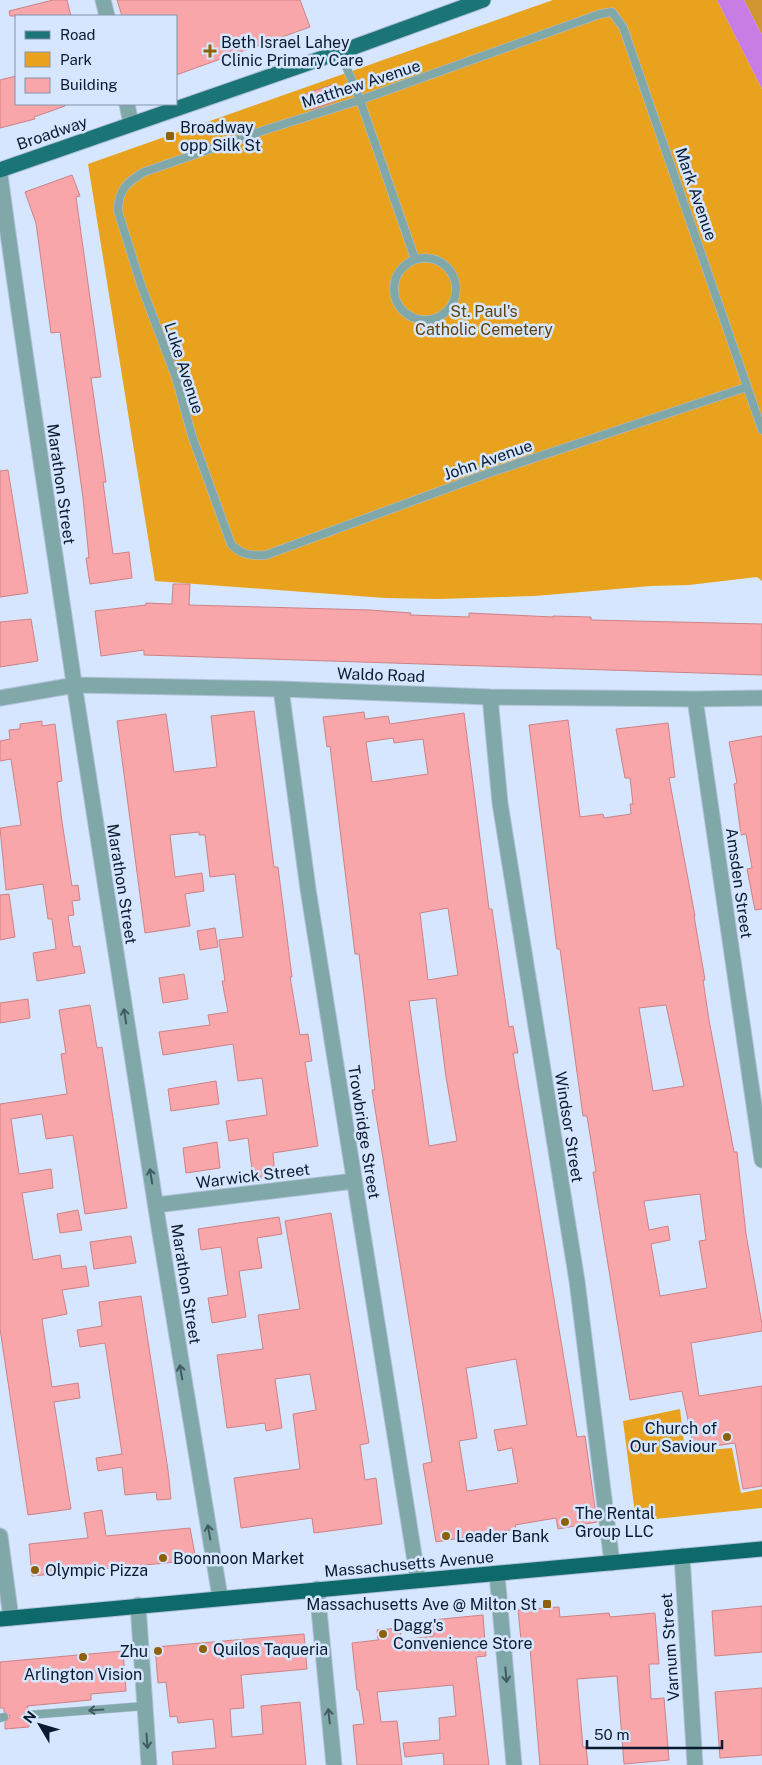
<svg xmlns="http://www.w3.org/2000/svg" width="762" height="1765" font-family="'Public Sans',sans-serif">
	<rect width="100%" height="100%" fill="#d5e6fe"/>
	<path fill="#e8a21e" d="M553,0H717L762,89V581L757,577L689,585L651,586L535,596L439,599L385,598L155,581L88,164Z
		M680,1409L685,1452L732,1448L741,1493L762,1489V1508L636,1521L623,1421Z"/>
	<path fill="#d09530" d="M744,0H762V35Z"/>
	<path fill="#c87de5" d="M717,0H744L762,35V89Z"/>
	<path fill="#f9a6aa" stroke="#cd8286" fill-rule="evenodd" d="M53,0H67L71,16H10L9,11Z
		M117,0H300L310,27L176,75V16H122Z
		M16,76V104H65V106L34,117L35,119L0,128V80Z
		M331,85L336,101L311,110L305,94Z
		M72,175L80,196L76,197L101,377L91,378L106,482H103L113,554L129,552L132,578L90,584L86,558H89L83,498L60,332L51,333L36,223L25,192Z
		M8,470L28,593L0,597V471Z
		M173,584H190L189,605L370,610L411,613L410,615L469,617V613L553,617V616L591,617V620L762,624V675L144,655V650L101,656L95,611L146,605V603L172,604Z
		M31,619L38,661L0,667V622Z
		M254,711L274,867H278L292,977H290L300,1035L308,1034L312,1061L305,1062L318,1146L273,1153L275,1175L253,1178L248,1138L229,1141L226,1121L267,1115L262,1078L238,1081L233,1044L163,1055L159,1032L210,1025L208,1015L228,1012L222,981H225L219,940L243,937L235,874L210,877L205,835H199V832L170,835L175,877L202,873L204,891L185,894L190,926L145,933L117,721L166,714L174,772L217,767L211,716Z
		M364,712L365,719L388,716L390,724L464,713L489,909H492L509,1027L513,1026L518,1053H513L577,1437L585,1436L597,1522L558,1529L556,1518L515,1525L516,1529L436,1542L423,1464L432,1462L372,1090H375L364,995L359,954H355L330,746L327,747L323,717ZM393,738L394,743L423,739L428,774L372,782L366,742ZM448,908L458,975L428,980L420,913ZM436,998L446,1077L457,1141L429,1146L409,1001ZM516,1359L527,1425L494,1430L498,1451L512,1448L518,1483L467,1491L459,1441L477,1438L466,1368Z
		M568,720L580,817L603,814L604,818L631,814L630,804H633L630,778H625L616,729L668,723L675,777L669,778L695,916H694L705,980H703L709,1020L734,1152H737L746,1234L762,1324V1331L691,1343L699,1396L762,1386V1486L743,1489L735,1443L694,1449L682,1391L630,1400L593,1172H596L587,1116H583L560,949H557L529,725ZM666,1005L684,1086L653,1091L639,1008ZM700,1194L706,1240L699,1241L707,1288L660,1296L651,1244L670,1240L668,1226L649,1230L644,1201Z
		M42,721V726L55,724L62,781L57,782L62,822L72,886L78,885L80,900L72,901L74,915L68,916L73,947L80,946L85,973L37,981L33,953L56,949L52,919H48L43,884L6,890L0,828L21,825L11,759L0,761V741L10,739L9,730L20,729V724Z
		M762,736V909L755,910L747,869L752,868L746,834L741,835L734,784L737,783L729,742Z
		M9,894L15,937L0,940V895Z
		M215,928L218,947L200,950L197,931Z
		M184,974L188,999L163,1003L159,978Z
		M28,999L30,1018L0,1023V1003Z
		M90,1005L97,1048L102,1047L127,1208L85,1214L73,1135L46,1139L42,1114L11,1119L19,1174L51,1169L53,1188L22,1193L33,1260L60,1255L62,1269L86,1266L89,1286L62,1290L67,1314L42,1319L52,1387L78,1383L80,1398L54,1402L71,1509L28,1515L0,1329V1104L67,1094L61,1054L66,1053L59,1010Z
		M216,1081L219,1104L171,1111L168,1089Z
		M217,1142L220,1168L186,1173L183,1148Z
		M78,1210L82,1230L60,1233L57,1214Z
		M331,1213L369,1443L360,1445L365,1480L376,1478L382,1524L314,1533L312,1518L241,1528L234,1478L300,1469L293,1414L316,1410L310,1374L275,1379L282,1428L266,1431L265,1423L227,1428L217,1355L263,1349L258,1315L300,1309L285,1221Z
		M279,1217L282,1234L257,1238L262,1268L239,1271L246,1317L212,1323L208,1298L228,1295L221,1247L201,1250L198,1229Z
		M131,1236L136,1263L94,1269L90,1242Z
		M141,1296L168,1470L171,1499L157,1500L156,1492L125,1495L122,1467L98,1471L96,1458L122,1454L105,1343L80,1347L77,1330L102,1326L99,1302Z
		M102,1510L106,1536L190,1528L196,1560L32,1576L29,1544L88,1538L84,1513Z
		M762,1606V1652L715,1656L712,1611Z
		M559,1607L560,1617L609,1613L610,1617L655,1613L659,1664H649L651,1699L664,1698L669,1760L624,1764L617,1676L577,1679L583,1747H586L588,1765H540L530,1648L522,1649L518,1610Z
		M483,1615L486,1656L476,1657L489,1765H444L443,1753L405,1757L403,1743L440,1740L439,1718L456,1716L453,1685L377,1692L381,1722L397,1721L402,1765H357L353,1725L364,1724L359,1690H357L352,1643L378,1640L377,1630L400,1628L401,1640L434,1636L432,1620Z
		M304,1634L307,1669L241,1675L244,1708L230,1709L232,1737L263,1734L261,1706L300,1702L306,1765H173L172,1752L216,1748L213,1719L178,1723L177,1716L170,1717L166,1682L158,1683L155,1647Z
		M123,1651L126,1691L91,1694V1700L27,1706L28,1709L22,1716L29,1721V1727L5,1729V1723L10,1716L4,1712V1708H0V1662Z
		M762,1688V1755L720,1758L715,1692Z"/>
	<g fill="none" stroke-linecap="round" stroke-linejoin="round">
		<defs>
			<path id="service" d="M340,52L360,100L415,259
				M394 289a31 31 0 1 1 62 0a31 31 0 1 1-62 0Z
				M747,387L489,473L266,555C251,556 241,555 231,544L192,436L176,378L141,285L118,211C118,190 127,182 144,172L268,129L360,100L600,14L612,12L623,27L762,430
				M28,1715L145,1706
				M0,1718L4,1717"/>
			<path id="minor" d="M103,0L107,16
				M127,104L131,124
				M0,175C23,347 50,519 75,690C121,993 169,1295 220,1597
				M281,689L308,889L418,1580
				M490,697L500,803L577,1281L612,1563
				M0,698L75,685L281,689L490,697L695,699L762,698
				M695,699L762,1160
				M156,1205L354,1181
				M0,1536L11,1618
				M682,1556L695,1765
				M497,1574L514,1765
				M317,1589L334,1765
				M138,1605L149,1765"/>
			<path id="primary" d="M0,170L340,52L483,0"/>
			<path id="trunk" d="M0,1619L762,1549"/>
		</defs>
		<use href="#service" stroke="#b0c1d9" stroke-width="9"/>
		<use href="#minor" stroke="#b0c1d9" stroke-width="17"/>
		<use href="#primary" stroke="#b0c1d9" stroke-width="17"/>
		<use href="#trunk" stroke="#b0c1d9" stroke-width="17"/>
		<use href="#service" stroke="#81a8a8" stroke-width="8"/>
		<use href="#minor" stroke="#81a8a8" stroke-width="15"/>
		<use href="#primary" stroke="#1b7475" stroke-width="15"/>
		<use href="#trunk" stroke="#0e696a" stroke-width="15"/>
	</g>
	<defs><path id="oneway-shaft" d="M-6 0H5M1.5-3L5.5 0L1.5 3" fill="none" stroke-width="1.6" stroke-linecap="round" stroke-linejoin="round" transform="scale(1.25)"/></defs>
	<g stroke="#405a65">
		<use href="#oneway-shaft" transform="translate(125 1016) rotate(-99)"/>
		<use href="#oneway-shaft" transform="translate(151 1176) rotate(-99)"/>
		<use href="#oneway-shaft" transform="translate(181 1372) rotate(-100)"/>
		<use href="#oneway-shaft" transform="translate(209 1532) rotate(-100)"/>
		<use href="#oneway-shaft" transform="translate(506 1675) rotate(85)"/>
		<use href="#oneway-shaft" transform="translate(96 1710) rotate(176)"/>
		<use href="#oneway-shaft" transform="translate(329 1716) rotate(-96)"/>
		<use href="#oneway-shaft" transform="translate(147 1741) rotate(86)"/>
	</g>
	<g fill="#8e6007" stroke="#d5e6fe" stroke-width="2">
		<path d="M207.5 43.5h5v5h5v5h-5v5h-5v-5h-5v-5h5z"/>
		<rect x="165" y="131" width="10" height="10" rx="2.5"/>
		<circle cx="727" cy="1437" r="5"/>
		<circle cx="565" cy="1522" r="5"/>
		<circle cx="446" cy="1536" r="5"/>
		<circle cx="163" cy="1558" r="5"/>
		<circle cx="35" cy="1570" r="5"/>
		<rect x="542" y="1599" width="10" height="10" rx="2.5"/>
		<circle cx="383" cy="1634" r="5"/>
		<circle cx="203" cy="1649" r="5"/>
		<circle cx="158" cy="1651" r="5"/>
		<circle cx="83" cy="1657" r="5"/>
	</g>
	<g text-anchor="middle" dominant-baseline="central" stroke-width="5" stroke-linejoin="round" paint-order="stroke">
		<g font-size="16" fill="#0a1a2f" stroke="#d5e6fe" text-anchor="start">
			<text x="221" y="42">Beth Israel Lahey<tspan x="221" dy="18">Clinic Primary Care</tspan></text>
			<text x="180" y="127">Broadway<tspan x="180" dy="18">opp Silk St</tspan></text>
			<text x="717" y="1428" text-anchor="end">Church of<tspan x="717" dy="18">Our Saviour</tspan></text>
			<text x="575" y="1513">The Rental<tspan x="575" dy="18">Group LLC</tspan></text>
			<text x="456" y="1536">Leader Bank</text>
			<text x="173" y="1558">Boonnoon Market</text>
			<text x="45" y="1570">Olympic Pizza</text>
			<text x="537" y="1604" text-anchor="end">Massachusetts Ave @ Milton St</text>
			<text x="393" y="1625">Dagg's<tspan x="393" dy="18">Convenience Store</tspan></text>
			<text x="213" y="1649">Quilos Taqueria</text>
			<text x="148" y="1651" text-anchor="end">Zhu</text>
			<text x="83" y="1674" text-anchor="middle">Arlington Vision</text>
		</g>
		<g font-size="16" fill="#0a1a2f" stroke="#d5e6fe">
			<text transform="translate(361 84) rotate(-18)">Matthew Avenue</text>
			<text transform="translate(52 133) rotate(-19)">Broadway</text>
			<text transform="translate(696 194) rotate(71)">Mark Avenue</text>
			<text transform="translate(184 368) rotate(72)">Luke Avenue</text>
			<text transform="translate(488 460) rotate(-19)">John Avenue</text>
			<text transform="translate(61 484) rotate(82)">Marathon Street</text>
			<text transform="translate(381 675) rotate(2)">Waldo Road</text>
			<text transform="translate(739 883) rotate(82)">Amsden Street</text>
			<text transform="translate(122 884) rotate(81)">Marathon Street</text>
			<text transform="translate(569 1127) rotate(81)">Windsor Street</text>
			<text transform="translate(364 1132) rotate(81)">Trowbridge Street</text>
			<text transform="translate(253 1176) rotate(-7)">Warwick Street</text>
			<text transform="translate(186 1284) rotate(81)">Marathon Street</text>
			<text transform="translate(409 1564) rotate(-5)">Massachusetts Avenue</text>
			<text transform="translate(670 1647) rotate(-94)">Varnum Street</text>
		</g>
		<g font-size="16" fill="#61420c" stroke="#d5e6fe">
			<text x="484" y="311">St. Paul's<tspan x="484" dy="18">Catholic Cemetery</tspan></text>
		</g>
	</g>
	<rect x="15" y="15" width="162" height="90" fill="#d5e6fe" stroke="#8494ab"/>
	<rect x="25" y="31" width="25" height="8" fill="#1b7475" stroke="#8494ab"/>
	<text x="60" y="40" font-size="15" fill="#0a1a2f">Road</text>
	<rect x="25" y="52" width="25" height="15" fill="#e8a21e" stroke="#8494ab"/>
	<text x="60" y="65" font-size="15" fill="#0a1a2f">Park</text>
	<rect x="25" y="78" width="25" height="15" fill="#f9a6aa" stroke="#8494ab"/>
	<text x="60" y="90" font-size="15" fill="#0a1a2f">Building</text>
	<g transform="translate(40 1725) rotate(308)" stroke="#d5e6fe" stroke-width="4" paint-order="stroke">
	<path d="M0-4L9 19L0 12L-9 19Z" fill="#0a1a2f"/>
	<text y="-8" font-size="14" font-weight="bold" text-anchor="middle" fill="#0a1a2f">N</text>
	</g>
	<path d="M587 1740v8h135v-8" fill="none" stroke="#0a1a2f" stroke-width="2.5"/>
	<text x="594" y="1740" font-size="15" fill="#0a1a2f" stroke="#d5e6fe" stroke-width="4" paint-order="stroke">50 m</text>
</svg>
